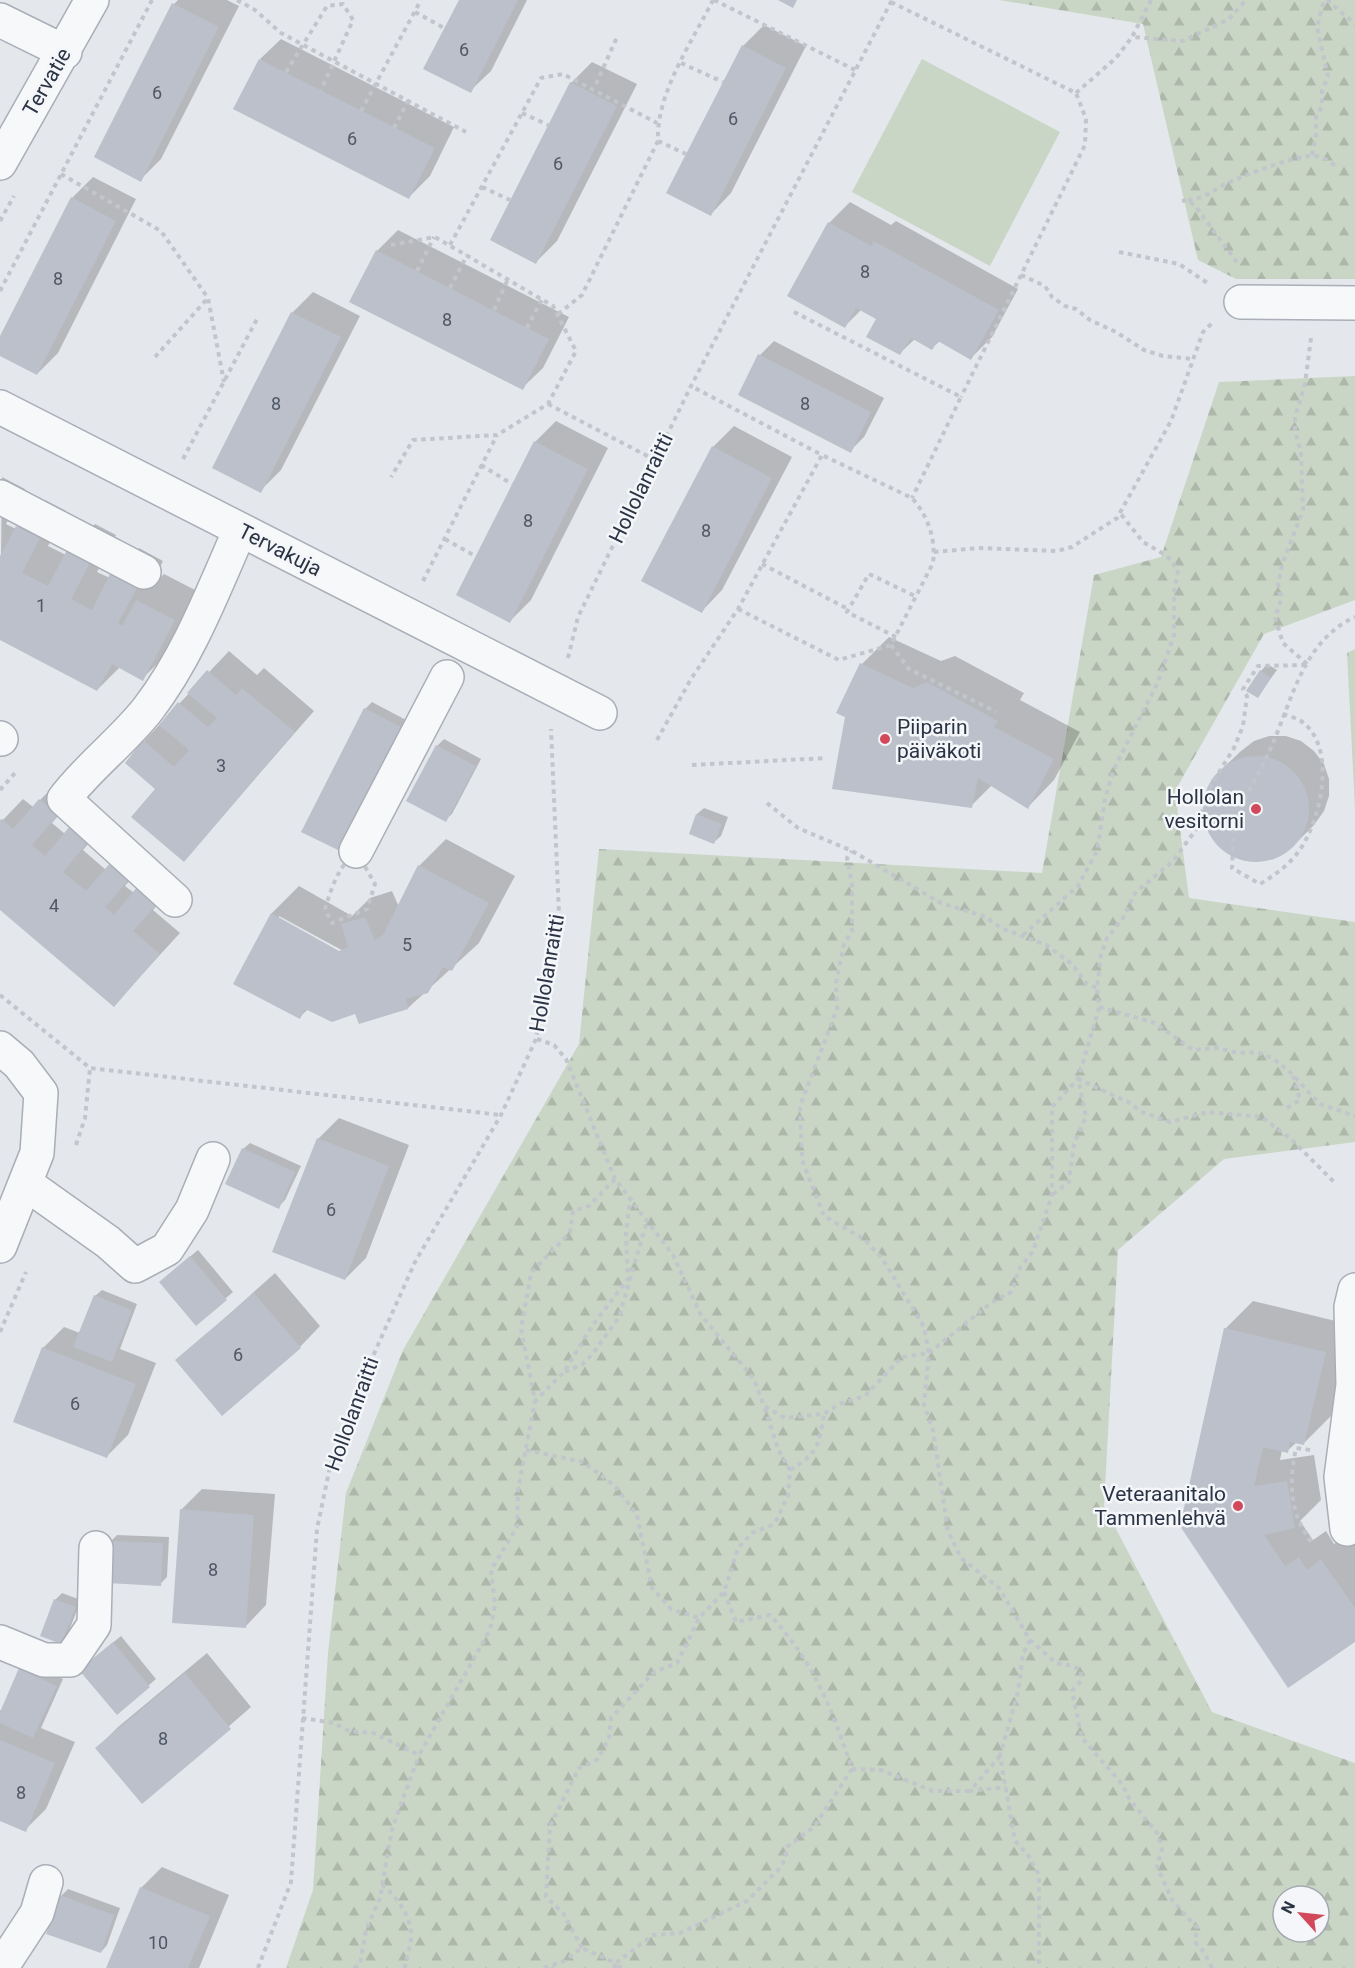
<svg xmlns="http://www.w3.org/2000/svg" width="1355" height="1968" font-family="Roboto,sans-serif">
	<defs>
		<pattern id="forest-firs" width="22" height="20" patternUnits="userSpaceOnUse" patternTransform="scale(1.5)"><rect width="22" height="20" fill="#c9d6c5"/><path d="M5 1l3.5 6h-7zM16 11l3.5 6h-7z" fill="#adb8ab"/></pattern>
	</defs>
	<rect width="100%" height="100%" fill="#e4e7ec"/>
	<path fill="url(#forest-firs)" fill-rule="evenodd" d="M999,0H1355V279H1236L1198,260L1143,24Z
		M1355,376V600L1264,634L1175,791L1189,898L1355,922V1142L1224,1159L1118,1250L1104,1506L1212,1712L1355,1763V1968H286L313,1890L328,1653L346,1493L403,1350L579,1044L599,849L1042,873L1094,575L1161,557L1219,382ZM1283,1896H1319V1932H1283Z
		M1355,649V808L1347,653Z"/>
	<path fill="#c9d6c5" d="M922,59L1060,132L990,266L852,192Z"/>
	<path fill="#0003" fill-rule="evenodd" d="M178,0H227L239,6L161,159L140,180L174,4Z
		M460,0H527L491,71L470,91Z
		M764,25L806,46L731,193L711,214L743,46Z
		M281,39L454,127L430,176L409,197L260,59Z
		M592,62L637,84L557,241L536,262L492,240L571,83Z
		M93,177L136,199L58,353L37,374L0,355V339L72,198Z
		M850,202L891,225L896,221L1018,289L992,337L971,358L940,341L932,348L915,339L900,353L878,318L862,309L845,326L829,223Z
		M398,230L569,317L543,368L522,388L377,251Z
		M313,292L360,316L281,470L260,491L292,313Z
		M774,341L884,398L864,437L850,451L760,355Z
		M556,421L608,448L531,600L510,621L535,442Z
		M734,426L792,457L722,590L702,611L713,447Z
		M2,477L25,489L6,524L16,529L45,500L66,511L48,546L66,555L95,524L116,535L97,572L110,578L139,548L163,561L149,589L164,574L201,593L169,652L142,679L120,667L97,690L0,638Z
		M889,637L941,661L955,656L1024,693L1020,700L1080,732L1054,780L1028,807L992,785L971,806L838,712L862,664Z
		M229,651L257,675L264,668L314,711L184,860L158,789L144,741Z
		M1267,664L1277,670L1258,696L1261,671Z
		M372,702L408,721L303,831L365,709Z
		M1269,736H1286L1301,741L1314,751L1324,764L1329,779V796L1324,811L1314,825L1293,846L1279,856L1264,861H1247L1232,856L1219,846L1209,833L1204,818V801L1209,786L1219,772L1241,751L1254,741Z
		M444,739L481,759L452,814L445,820L437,746Z
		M61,779L77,794L52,823L65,834L108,820L83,850L106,870L150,856L125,886L134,893L177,881L153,910L180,933L114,1005L0,908V823L23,799L33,807Z
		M704,808L728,817L721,836L714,842L690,833L697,814Z
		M446,839L515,876L479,943L408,1008L356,1013L308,1009L300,1017L235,983L272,913L299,886L352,916L370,898L392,891L399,907L419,866ZM279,916L347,953L345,956L279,919Z
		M339,1118L409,1145L366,1258L345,1279L318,1139Z
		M250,1143L301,1166L285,1200L278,1207L243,1149Z
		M198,1250L233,1292L196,1324L167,1276Z
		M275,1273L320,1326L300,1347L177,1361Z
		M102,1290L137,1304L120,1349L156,1363L128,1435L107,1456L43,1348L64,1327L80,1333L95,1296Z
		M1253,1301L1352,1325L1331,1416L1304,1443L1297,1442L1287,1451L1282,1450L1280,1460L1314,1455L1321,1500L1300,1521L1313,1540L1326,1531L1334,1544L1348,1533L1355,1543V1640L1181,1526L1226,1328Z
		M202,1489L275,1494L266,1605L246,1626L181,1510Z
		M117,1535L169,1537L167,1577L160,1584L110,1542Z
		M62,1593L81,1600L67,1636L61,1642L42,1635L56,1599Z
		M121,1636L156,1679L117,1713L88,1663Z
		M207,1653L251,1707L142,1802L97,1748L118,1727Z
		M27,1663L63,1679L41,1728L75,1742L46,1809L25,1830L0,1819V1710L2,1711L21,1669Z
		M162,1867L229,1895L199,1968H108L141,1888Z
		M68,1889L120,1908L107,1945L101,1952L61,1896Z"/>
	<path fill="#bbc0ca" d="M459,0H518L471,93L423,69Z
		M778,0H797L793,8Z
		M172,3L219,27L141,182L94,157Z
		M742,45L786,68L711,216L666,193Z
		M259,59L435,148L409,199L233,109Z
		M570,82L617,106L536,264L490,240Z
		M71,197L116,221L37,375L0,356V336Z
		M828,222L871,246L874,241L999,310L971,360L938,341L932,350L911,338L900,355L866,337L876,319L856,308L845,328L787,296Z
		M376,250L549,339L523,390L349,302Z
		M291,312L341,337L261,493L212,468Z
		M758,354L871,412L851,453L738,395Z
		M534,441L588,469L510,623L456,595Z
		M712,446L772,478L702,613L641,581Z
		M16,526L40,538L22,573L48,586L67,550L90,563L71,599L92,610L110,574L137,588L118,623L122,626L136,600L175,620L143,681L112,664L97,691L0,640V556Z
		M860,663L913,688L927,682L998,721L994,727L1054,759L1028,809L978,778L972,808L832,789L845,717L836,713Z
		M207,670L236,695L242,688L295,732L184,862L131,817L155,789L125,763L143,740L174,767L189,750L159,725L178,702L208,727L217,718L187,693Z
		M1260,670L1271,678L1258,698L1246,691Z
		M364,708L403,728L340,851L301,832Z
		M436,745L476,766L446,822L406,801Z
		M1203 809a53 53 0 1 1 106 0a53 53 0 1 1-106 0Z
		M39,799L58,815L32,845L45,856L70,826L88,842L63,872L86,891L112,861L131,877L105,907L114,915L138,886L158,903L133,931L160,954L114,1007L0,910V820L2,819L13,829Z
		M696,814L722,824L714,844L689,834Z
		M418,865L489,903L452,971L443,967L428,993L406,999L408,1009L359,1024L355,1014L332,1022L305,1009L300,1019L233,984L271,913L339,951L348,947L341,924L365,917L375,940L383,935Z
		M317,1138L389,1166L345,1280L272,1252Z
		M242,1148L295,1172L279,1209L225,1184Z
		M190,1256L227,1300L196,1326L159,1282Z
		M254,1293L301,1348L222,1416L175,1360Z
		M94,1295L132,1310L112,1362L73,1347Z
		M1224,1328L1326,1352L1304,1445L1290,1442L1288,1453L1263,1447L1254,1486L1287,1481L1295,1528L1264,1535L1285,1566L1299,1557L1307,1570L1321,1559L1355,1608V1642L1288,1688L1180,1526Z
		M42,1347L136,1384L107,1458L13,1422Z
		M180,1509L254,1515L246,1628L172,1623Z
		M109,1541L163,1543L161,1586L107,1583Z
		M54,1599L76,1607L61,1644L40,1636Z
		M113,1642L150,1687L117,1715L79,1670Z
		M19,1668L57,1686L33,1738L0,1723V1712Z
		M185,1673L231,1729L142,1804L95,1748Z
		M0,1740L55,1763L26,1832L0,1821Z
		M140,1887L210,1916L188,1968H106Z
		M60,1895L114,1915L101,1953L46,1934Z"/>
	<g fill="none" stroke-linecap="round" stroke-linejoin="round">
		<defs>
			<path id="minor" d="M0,20L65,52
				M0,163L92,0
				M1241,302L1355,303
				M0,407L600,713
				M0,497L144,572
				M0,738L1,739
				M356,851L447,677
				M175,900L64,799C89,766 123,741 148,709C189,655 213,591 240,530
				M0,1048L19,1064L41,1093L37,1153L0,1246
				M25,1183L108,1242L135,1266L167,1249L192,1210L213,1159
				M1347,1529L1341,1477L1353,1385L1351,1307L1355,1290
				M0,1642L44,1660H70L94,1625L96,1548
				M1,1968L37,1913L46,1882"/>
		</defs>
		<use href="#minor" stroke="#a9aeb7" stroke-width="36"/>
		<path stroke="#c2c5cb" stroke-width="4" stroke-dasharray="4.5 4.5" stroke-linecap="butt" d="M237,0L255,10L281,33L466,132
			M714,0L855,70
			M1151,0L1132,37L1183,41L1229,19L1246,0
			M1327,0L1355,24
			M891,2L1076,93L1086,119L1085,145L961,397
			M415,12L444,28
			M681,63L723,82
			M286,72L327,6L343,4L353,20L321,90
			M596,84L618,35
			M1076,93L1116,58L1132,37
			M361,111L421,0
			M522,113L548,125
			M394,128L408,101
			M658,141L686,154
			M1312,155L1316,135V117L1322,106V91L1328,76L1317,27L1324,0
			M61,174L161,231L208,298L224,382
			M482,187L510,200
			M1188,200C1205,199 1215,188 1230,182C1245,175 1299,154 1314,156C1323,157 1332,161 1337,169
			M1182,201L1188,200L1196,207L1239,265
			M0,221L14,196
			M391,245L435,237L553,306L576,351L548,404L497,435L413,440L391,477
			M450,245L541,78L563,74L657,123
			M1119,252L1179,264L1209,284
			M417,271L434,237
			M1021,275L1045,286L1052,297L1065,306L1076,309L1090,320L1116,332L1144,350L1163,356L1193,359
			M450,288L467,255
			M0,291L152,0
			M494,310L508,279
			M794,312L961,397L912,498
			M558,314L582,295L658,141C656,93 692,42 713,0
			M527,328L542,299
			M155,357L208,298
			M548,404L655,460
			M183,459L257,319
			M481,465L512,484
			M445,539L475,556
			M934,552L979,548L1057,551L1072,547L1117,518L1171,421L1203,332L1212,323
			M762,564L848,609
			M423,581L497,435
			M738,609L839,660L891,645L933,563C936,539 928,516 912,498L822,455
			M896,637L847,612L869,574L915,596
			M891,645L909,669L996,712
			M568,658L578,617L691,386L892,0
			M1307,664L1283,643L1275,618L1281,600L1278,584L1282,565L1303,510L1301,452L1295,432V417L1305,384L1311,338
			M1283,714C1289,716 1296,718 1301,721C1338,747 1321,820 1299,851C1289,865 1275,875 1260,884L1232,868C1233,855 1232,840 1235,827C1240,804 1259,774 1269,752C1292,703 1301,642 1355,617
			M657,740L691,679L738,609L822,455L691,386
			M692,765L826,758
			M0,790L15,773
			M767,803L798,828L852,851L941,903L986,917L1001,928L1046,945L1072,964L1087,984L1097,988
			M356,851L375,884L367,909L332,923L325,909C332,886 338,868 356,851Z
			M1023,935L1078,886L1097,851L1105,799L1113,771L1158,682L1174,635V593L1178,570L1167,556L1143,542L1120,513
			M0,995L90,1068L501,1115
			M1099,1007L1155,1023L1193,1050L1217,1048L1238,1053L1257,1052L1274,1059L1292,1074L1320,1104L1355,1116
			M537,1039L554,1045L566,1059L615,1179L673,1255L701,1315L754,1379L764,1406L785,1418L824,1414L839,1404L865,1396L902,1357L929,1353L924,1327L882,1258L864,1239L824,1216L802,1160L800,1106L837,1009L836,983L844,944L852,931V885L847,858L852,851
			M1287,1108L1300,1100L1293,1075
			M76,1145L85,1118L90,1068
			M615,1179L589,1206L573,1211L570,1232L531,1273L521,1329L535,1401L564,1372L592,1326L628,1279L626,1234L630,1200
			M1053,1194L1069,1182L1074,1144L1086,1117L1078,1079L1128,1102L1142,1112L1170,1122L1208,1112L1262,1117L1292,1140L1334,1182
			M0,1332L26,1272
			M565,1372L583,1364L594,1352L619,1317L647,1221
			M526,1450L583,1462L615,1486L637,1515L652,1588L671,1609L699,1618
			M1310,1450L1296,1448C1289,1482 1289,1514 1312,1543
			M790,1470C818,1454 819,1445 824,1414
			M724,1592L736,1622L770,1615C815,1664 831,1707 852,1769
			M1030,1640L1023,1654L1018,1692L1000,1756L1015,1841L1028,1855L1039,1875V1968
			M302,1718L334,1723L349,1731L373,1733L419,1755L490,1630L495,1605L491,1570L517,1527L518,1490L535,1401
			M1000,1756L970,1791L1006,1787
			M852,1769L881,1770L933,1791H970
			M382,1884C398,1899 412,1916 411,1939C410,1949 406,1958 405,1968
			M582,1948L563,1913L546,1897L550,1826L579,1768L598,1759L609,1738L611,1718L654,1672L677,1663L699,1618L724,1592L738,1548L752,1533L772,1525L777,1519L788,1495L790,1470L778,1449L764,1406
			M258,1968L291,1882L317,1529L330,1467L352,1403L415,1262L501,1115L536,1039L559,914L551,729
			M354,1968L360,1964L366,1930L380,1898L392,1829L419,1755
			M544,1968L562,1962L582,1948L616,1963L653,1935L680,1933L747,1901L782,1866L788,1846L814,1827L852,1769
			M614,1968L616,1963L621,1968
			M1212,1968L1204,1952L1195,1942L1197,1928L1172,1900L1157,1866L1162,1849L1158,1834L1130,1800L1122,1784L1082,1738L1072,1691L1081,1681V1671L1073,1666L1056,1663L1030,1640L999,1588L961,1558L948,1531L933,1431L924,1404L929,1353L991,1303L1011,1292L1020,1268L1033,1251L1052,1195V1107L1078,1079L1099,1008L1097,988L1101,955L1107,938L1123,918L1135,893L1172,862L1198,827L1208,790L1234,748L1243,726L1247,696L1243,689L1258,666L1307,665"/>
		<use href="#minor" stroke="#f7f8fa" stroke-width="33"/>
	</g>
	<g fill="#d1495b" stroke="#f4f6f9" stroke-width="2">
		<circle cx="885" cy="739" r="6"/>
		<circle cx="1256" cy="809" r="6"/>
		<circle cx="1238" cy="1506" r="6"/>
	</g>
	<g text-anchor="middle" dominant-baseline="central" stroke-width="5" stroke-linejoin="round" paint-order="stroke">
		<g font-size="18" fill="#4f5766">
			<text x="464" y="49">6</text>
			<text x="157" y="92">6</text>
			<text x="733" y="118">6</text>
			<text x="352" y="138">6</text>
			<text x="558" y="163">6</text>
			<text x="865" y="271">8</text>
			<text x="58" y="278">8</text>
			<text x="447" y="319">8</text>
			<text x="276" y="403">8</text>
			<text x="805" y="403">8</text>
			<text x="528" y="520">8</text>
			<text x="706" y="530">8</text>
			<text x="41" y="605">1</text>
			<text x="221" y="765">3</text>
			<text x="54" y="905">4</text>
			<text x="407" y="944">5</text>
			<text x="331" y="1209">6</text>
			<text x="238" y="1354">6</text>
			<text x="75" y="1403">6</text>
			<text x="213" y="1569">8</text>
			<text x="163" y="1738">8</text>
			<text x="21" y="1792">8</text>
			<text x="158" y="1942">10</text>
		</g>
		<g font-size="21" fill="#2b3445" stroke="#f4f6f9">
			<text transform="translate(47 82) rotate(-60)">Tervatie</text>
			<text transform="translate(641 488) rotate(-64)">Hollolanraitti</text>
			<text transform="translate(280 550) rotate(27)">Tervakuja</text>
			<text transform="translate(547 973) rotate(-80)">Hollolanraitti</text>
			<text transform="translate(352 1414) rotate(-70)">Hollolanraitti</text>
		</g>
		<g font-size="21" fill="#2b3445" stroke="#f4f6f9" text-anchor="end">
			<text x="897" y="727" text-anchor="start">Piiparin<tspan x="897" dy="24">päiväkoti</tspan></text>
			<text x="1244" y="797">Hollolan<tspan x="1244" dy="24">vesitorni</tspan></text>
			<text x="1226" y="1494">Veteraanitalo<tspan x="1226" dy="24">Tammenlehvä</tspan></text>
		</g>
	</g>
	<g transform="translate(1301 1914) rotate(297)"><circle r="28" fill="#f4f6f9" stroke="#a4a8b1" stroke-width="1.5"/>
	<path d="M0-4.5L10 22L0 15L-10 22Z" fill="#d1495b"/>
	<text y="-9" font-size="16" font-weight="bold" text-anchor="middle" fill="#2b3445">N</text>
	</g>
</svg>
